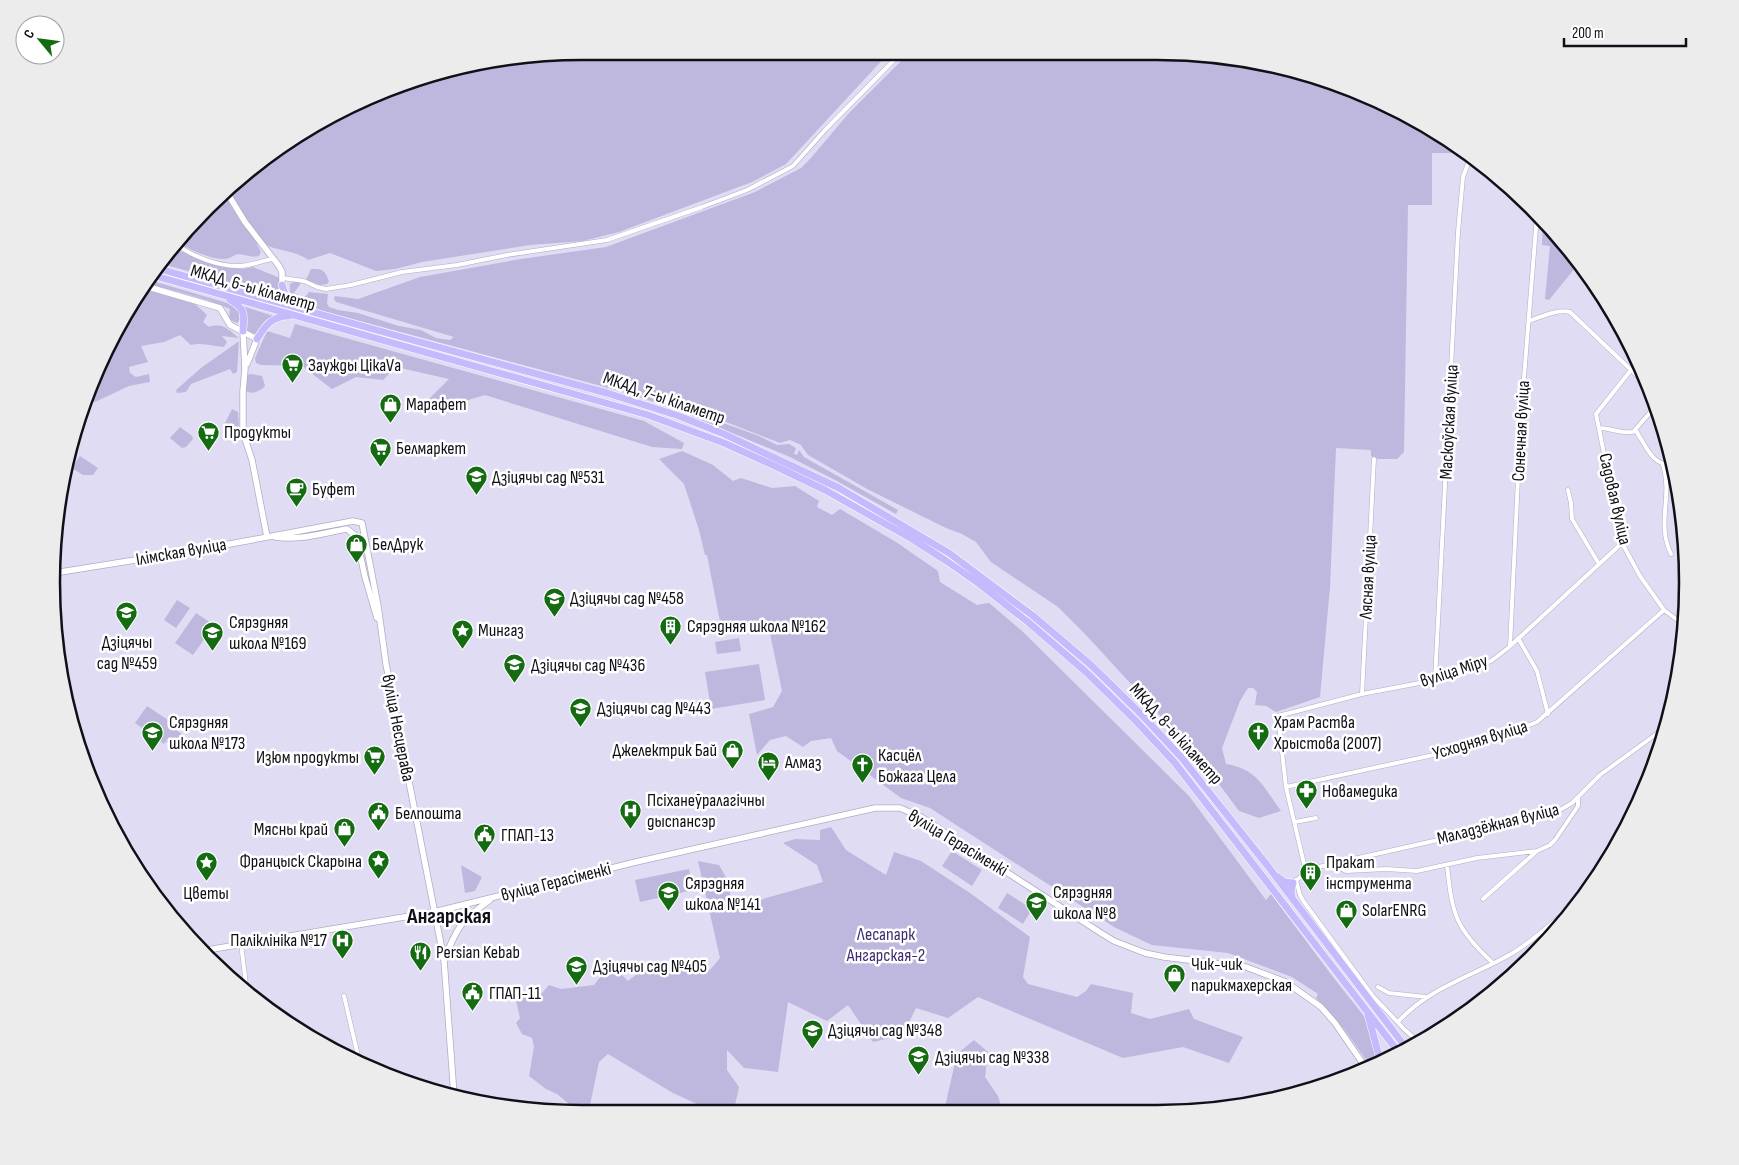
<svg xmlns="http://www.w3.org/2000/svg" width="1739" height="1165" font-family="'Sofia Sans Condensed',sans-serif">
	<rect width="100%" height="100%" fill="#e0dcf4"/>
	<path fill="#beb8de" d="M513,56H886L786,164L752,182L619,232L583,241L530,245L422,262L395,269L376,271L330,253L308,260C294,249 275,252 261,242L257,244L261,252L259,256C251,258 247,255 239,254C235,254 230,259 225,259C209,259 189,250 177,241L207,207L287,141L412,79Z
		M906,56H1226L1327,79L1391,106L1462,153H1432V205H1408L1404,452L1397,459H1378L1371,456V450L1336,448L1330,587L1320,697L1276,712L1266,706L1255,705L1257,692L1253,688H1248L1240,701L1222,748L1226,764C1258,769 1264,788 1281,811L1259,818L1239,811L1201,760L1085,634L1058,607L991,562L976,542L962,534L946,528L869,490L808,455L801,445L790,440L780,443L695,410L646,395L759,436L777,445L789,444L796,448L794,454L797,455L799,450L804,457L898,510L896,514L835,480L790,457L670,407L620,391L330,313L301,304L290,297V284L296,281L301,283L294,293L305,297L309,292L328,294L327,303L329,307L338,310L358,313L399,326L421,330L436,338L450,340L454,337L336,302L334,299L335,296L358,299L420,277L521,259L606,247L755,192L801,168L811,158L849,113Z
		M1543,222L1580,262L1549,300L1545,299L1550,246L1542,245Z
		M168,251L183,252L201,260L232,268L242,269L253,267L280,278L279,288L275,292L256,290L159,263Z
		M311,269C323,269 324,269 329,281L327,284L320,285L306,280Z
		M149,280L234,305L240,312V320L237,323L232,321L229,318L230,309C203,297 175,291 147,284Z
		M144,289L195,304L207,315L203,322L209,327C223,322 229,330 239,338L222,336L227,342L224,347C212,346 203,342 191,345L180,335L164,342L141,346L148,362L129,367L130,373L136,377L149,374L150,382L129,386L95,402L87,395L92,379Z
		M242,306L273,316L265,321L256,334L246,330Z
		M295,324L644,421L684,443L682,449L652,447L485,395L442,408L429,399L449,379L396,367L383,380L356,377L332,389L302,366L261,365L256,363L255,358L267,331L290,338Z
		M239,341L237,372L233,374L230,369L191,384L186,392L177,393L176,390L201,368Z
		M251,374L262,376L265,386C261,391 252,395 246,391L247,375Z
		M232,409L238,412L240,439L223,427Z
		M180,427L192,436L193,439L186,447L182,448L170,438Z
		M682,451L713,465L733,481L741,478L772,488L795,486L819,501L817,507L832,515L840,509L896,542L938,571L940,582L977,605L989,603L1021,630L1189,796L1266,900L1271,894L1333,977L1367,1020L1380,1063L1371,1067L1344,1029L1316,998L1318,994L1292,977L1228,953L1152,945L1137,938L1114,927L930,808L901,798L837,751L831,738L811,741L803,747L786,736L770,740L757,755L749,714L773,707L782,691L768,624L722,632L707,555H705L699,530L684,484L659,459Z
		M80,456L98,468L93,475H83L72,468Z
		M177,600L190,608L176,628L164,620Z
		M196,613L214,625L193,655L175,643Z
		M739,638L741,651L717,654L715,642Z
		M759,664L765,700L711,709L705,672Z
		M147,706L177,726L175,729L182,734L174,747L166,742L170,736L164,744L135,723Z
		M831,827L846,850L886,875L894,852L921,861L970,893L1030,937L1023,977L1028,984L1077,997L1086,991L1091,984L1133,993L1131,1013L1150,1019L1189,1009L1194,1019L1243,1037L1229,1063L1183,1047L1123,1058L978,997L948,1018L916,1008L903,1035L873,1042L848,1005L827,1021L788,1002L778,1072L744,1068L727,1050V1070L739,1087L734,1110H710L673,1093L608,1054L599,1062L589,1110L574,1108L557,1094L546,1089L529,1076L534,1047L532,1038L522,1034L516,1023L520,1018L515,996L542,993L549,985L561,989L594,985L604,972L616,969L628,981L641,971L694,959L710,970L720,958L698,861L719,865L731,886L729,902L744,907L766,898L823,882L817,865L783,843L795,839L820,840V830Z
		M952,851L982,870L972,886L942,866Z
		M461,865L482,877L475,891L465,893Z
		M689,869L693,890L640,902L635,880Z
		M1007,893L1032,909L1023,924L998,908Z
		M974,1040L988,1052L985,1077L998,1096L1003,1112L944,1111L957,1054Z"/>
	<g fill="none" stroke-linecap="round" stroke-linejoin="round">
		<defs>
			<path id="street" d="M175,243C192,257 220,267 241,266C252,265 262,261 272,259
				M282,278L304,281L317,287L326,289L351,285L402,272L457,265L507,255L607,240L702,207L747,190L793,166L825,130L898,56
				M1529,321C1541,317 1557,309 1570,312L1647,385
				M1631,370L1596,414L1622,543L1640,576L1664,610L1684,625
				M1599,428C1611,428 1621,434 1633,432L1655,407
				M1636,431C1647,447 1652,466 1673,465
				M1663,465C1673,496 1656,523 1671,554
				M1568,490L1571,503L1572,519L1599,564
				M1518,638L1537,671L1548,714
				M1510,646L1521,415L1537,215
				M1435,680L1458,232L1463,177L1470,158
				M1362,694L1374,459
				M1286,787L1438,754L1481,744L1537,722L1664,610
				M1295,822L1316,818
				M1331,864L1346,871L1386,869L1417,871L1477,858L1537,851
				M1447,865C1452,915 1456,929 1493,963
				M1305,870L1553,814L1572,803L1600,775L1666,727
				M1296,880L1300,895L1304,902L1372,995L1405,1030L1419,1042
				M1293,883L1304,874L1305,868L1286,787L1278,716L1362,694L1435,680L1472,669L1491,661L1508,648L1622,543
				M1483,899L1537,851L1550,845L1555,840L1578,806V798
				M241,944L247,992
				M1378,987L1389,993L1426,997
				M344,996L360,1064
				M1398,1022C1428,988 1473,976 1511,954C1535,940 1556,919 1578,902"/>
			<path id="secondary" d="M226,191L245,222L279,266L282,272V285
				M145,286L220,308L230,325L257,339L247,364
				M243,331L245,369L243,391V433L252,460L267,537
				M275,537C299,541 323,533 347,529L356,536L365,577L377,618
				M54,573L198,550L353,521L362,523L378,606L386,664L444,960L454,1095
				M201,951L434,912L636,862L875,808H900L921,817L1101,933L1114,941L1145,953L1164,957L1246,967L1286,982L1321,1007L1335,1023L1366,1068
				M444,960C457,928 460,921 490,900"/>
			<path id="highway" d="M156,268L405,338L607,393L679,416L724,434L839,488L949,553L1032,615L1091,665L1142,715L1181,757L1267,865L1407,1049
				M152,275L648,415L724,443L777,467L825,490L912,539L945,560L978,583L1028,622L1086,672L1136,721L1175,763L1400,1054
				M282,285L286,297L295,305
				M230,300C246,309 244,314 243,331
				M257,339C265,326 272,316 289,316
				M1278,877L1285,882L1293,883L1291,890L1292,897
				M1368,1015L1381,1063"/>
		</defs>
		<use href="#street" stroke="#b0acc3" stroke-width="5"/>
		<use href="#secondary" stroke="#b0acc3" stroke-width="7"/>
		<use href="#highway" stroke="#fff" stroke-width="8"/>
		<use href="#street" stroke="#fff" stroke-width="4"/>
		<use href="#secondary" stroke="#fff" stroke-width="5.5"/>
		<use href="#highway" stroke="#c5bafc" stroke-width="7"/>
	</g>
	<defs>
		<symbol id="supermarket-pin" viewBox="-11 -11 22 30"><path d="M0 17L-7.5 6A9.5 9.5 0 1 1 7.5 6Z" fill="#156b12" stroke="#fff"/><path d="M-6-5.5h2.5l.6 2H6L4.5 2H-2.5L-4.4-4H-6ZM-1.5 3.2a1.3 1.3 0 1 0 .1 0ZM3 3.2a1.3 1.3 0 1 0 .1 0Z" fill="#fff"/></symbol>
		<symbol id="shop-pin" viewBox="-11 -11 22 30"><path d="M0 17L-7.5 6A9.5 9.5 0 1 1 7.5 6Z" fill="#156b12" stroke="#fff"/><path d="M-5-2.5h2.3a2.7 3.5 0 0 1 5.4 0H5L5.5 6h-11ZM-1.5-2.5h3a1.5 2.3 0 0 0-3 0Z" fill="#fff"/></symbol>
		<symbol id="school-pin" viewBox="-11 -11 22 30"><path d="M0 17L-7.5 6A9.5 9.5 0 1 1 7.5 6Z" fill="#156b12" stroke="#fff"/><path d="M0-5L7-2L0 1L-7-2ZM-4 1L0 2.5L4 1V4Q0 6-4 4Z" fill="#fff"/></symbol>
		<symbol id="cafe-pin" viewBox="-11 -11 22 30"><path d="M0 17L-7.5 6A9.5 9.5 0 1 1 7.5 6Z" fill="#156b12" stroke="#fff"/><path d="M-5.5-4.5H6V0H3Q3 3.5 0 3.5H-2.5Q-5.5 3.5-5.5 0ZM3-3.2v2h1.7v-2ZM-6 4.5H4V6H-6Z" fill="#fff"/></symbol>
		<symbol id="building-pin" viewBox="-11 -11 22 30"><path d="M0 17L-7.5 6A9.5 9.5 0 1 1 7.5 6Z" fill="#156b12" stroke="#fff"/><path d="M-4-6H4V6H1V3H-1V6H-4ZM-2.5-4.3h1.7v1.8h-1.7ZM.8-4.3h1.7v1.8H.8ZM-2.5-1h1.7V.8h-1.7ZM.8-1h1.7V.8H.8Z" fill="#fff"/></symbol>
		<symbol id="sight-pin" viewBox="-11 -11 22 30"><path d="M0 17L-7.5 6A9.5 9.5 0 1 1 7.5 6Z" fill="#156b12" stroke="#fff"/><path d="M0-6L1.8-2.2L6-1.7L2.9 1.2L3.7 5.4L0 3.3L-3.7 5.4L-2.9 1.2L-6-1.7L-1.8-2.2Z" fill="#fff"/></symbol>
		<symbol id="church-pin" viewBox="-11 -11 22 30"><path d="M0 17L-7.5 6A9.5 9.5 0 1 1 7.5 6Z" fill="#156b12" stroke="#fff"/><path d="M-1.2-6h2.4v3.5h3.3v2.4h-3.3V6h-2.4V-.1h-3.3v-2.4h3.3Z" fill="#fff"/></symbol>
		<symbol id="hotel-pin" viewBox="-11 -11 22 30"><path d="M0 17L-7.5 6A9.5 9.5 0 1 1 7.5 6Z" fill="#156b12" stroke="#fff"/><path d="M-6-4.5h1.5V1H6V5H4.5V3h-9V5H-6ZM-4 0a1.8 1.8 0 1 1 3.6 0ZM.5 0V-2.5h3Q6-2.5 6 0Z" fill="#fff"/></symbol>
		<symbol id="pharmacy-pin" viewBox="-11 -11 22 30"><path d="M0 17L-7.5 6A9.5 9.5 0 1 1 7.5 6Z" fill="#156b12" stroke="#fff"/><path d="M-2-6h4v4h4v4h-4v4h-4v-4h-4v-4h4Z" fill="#fff"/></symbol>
		<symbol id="hospital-pin" viewBox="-11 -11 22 30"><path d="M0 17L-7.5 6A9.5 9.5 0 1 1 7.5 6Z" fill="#156b12" stroke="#fff"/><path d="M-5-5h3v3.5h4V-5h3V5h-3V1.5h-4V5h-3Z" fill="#fff"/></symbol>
		<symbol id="civic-pin" viewBox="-11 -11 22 30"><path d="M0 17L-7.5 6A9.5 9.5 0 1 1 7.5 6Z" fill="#156b12" stroke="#fff"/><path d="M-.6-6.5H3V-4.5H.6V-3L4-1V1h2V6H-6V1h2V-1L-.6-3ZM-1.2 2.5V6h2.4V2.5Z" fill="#fff"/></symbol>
		<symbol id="restaurant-pin" viewBox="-11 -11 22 30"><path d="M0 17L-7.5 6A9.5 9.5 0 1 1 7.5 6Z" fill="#156b12" stroke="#fff"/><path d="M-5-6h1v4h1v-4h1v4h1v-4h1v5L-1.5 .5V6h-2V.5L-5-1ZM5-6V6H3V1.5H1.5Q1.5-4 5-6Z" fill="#fff"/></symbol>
	</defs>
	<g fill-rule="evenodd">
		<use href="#supermarket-pin" x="280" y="352" width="25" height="34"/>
		<use href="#shop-pin" x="378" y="392" width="25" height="34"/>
		<use href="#supermarket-pin" x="196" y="420" width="25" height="34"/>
		<use href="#supermarket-pin" x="368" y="436" width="25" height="34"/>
		<use href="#school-pin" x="464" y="464" width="25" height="34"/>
		<use href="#cafe-pin" x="284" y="476" width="25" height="34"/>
		<use href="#shop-pin" x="344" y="532" width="25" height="34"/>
		<use href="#school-pin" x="542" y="586" width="25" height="34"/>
		<use href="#school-pin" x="114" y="600" width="25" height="34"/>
		<use href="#building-pin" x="658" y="614" width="25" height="34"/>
		<use href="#sight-pin" x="450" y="618" width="25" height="34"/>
		<use href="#school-pin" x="200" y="620" width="25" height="34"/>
		<use href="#school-pin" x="502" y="652" width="25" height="34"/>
		<use href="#school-pin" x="568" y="696" width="25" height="34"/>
		<use href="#school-pin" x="140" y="720" width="25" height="34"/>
		<use href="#church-pin" x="1246" y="720" width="25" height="34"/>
		<use href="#shop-pin" x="720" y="738" width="25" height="34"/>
		<use href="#supermarket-pin" x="362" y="744" width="25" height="34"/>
		<use href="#hotel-pin" x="756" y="750" width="25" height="34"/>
		<use href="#church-pin" x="850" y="752" width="25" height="34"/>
		<use href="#pharmacy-pin" x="1294" y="778" width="25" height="34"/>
		<use href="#hospital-pin" x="618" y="798" width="25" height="34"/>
		<use href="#civic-pin" x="366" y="800" width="25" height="34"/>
		<use href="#shop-pin" x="332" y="816" width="25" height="34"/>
		<use href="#civic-pin" x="472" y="822" width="25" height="34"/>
		<use href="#sight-pin" x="366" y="848" width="25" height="34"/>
		<use href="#sight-pin" x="194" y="850" width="25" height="34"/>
		<use href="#building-pin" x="1298" y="860" width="25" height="34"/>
		<use href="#school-pin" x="656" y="880" width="25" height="34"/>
		<use href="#school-pin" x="1024" y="890" width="25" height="34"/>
		<use href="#shop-pin" x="1334" y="898" width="25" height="34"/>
		<use href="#hospital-pin" x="330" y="928" width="25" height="34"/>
		<use href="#restaurant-pin" x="408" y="940" width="25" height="34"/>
		<use href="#school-pin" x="564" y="954" width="25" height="34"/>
		<use href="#shop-pin" x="1162" y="962" width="25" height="34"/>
		<use href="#civic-pin" x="460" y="980" width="25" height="34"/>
		<use href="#school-pin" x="800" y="1018" width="25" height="34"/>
		<use href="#school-pin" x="906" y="1044" width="25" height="34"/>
	</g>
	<g text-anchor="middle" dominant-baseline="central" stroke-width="5" stroke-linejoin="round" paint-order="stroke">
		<g font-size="18" fill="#110f17" stroke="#fff">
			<text transform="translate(253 288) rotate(16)">МКАД, 6-ы кіламетр</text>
			<text transform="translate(664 398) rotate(19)">МКАД, 7-ы кіламетр</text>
			<text transform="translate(1449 422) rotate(-87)">Маскоўская вуліца</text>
			<text transform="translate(1521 431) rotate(-87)">Сонечная вуліца</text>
			<text transform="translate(1615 499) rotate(77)">Садовая вуліца</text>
			<text transform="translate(181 552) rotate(-10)">Ілімская вуліца</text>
			<text transform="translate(1368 577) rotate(-87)">Лясная вуліца</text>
			<text transform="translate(1454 671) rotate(-18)">вуліца Міру</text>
			<text transform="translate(398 728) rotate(79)">вуліца Несцерава</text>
			<text transform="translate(1176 734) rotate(48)">МКАД, 8-ы кіламетр</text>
			<text transform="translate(1480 740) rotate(-17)">Усходняя вуліца</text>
			<text transform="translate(1498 824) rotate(-14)">Маладзёжная вуліца</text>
			<text transform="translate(958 843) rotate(31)">вуліца Герасіменкі</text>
			<text transform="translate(556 882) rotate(-14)">вуліца Герасіменкі</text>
		</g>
		<g font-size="18" fill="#110f17" stroke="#fff" text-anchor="start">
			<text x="308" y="365">Заужды ЦікаVа</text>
			<text x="406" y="404">Марафет</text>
			<text x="224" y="432">Продукты</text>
			<text x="396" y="448">Белмаркет</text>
			<text x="492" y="477">Дзіцячы сад №531</text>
			<text x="312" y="489">Буфет</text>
			<text x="372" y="544">БелДрук</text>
			<text x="570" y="598">Дзіцячы сад №458</text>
			<text x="229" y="622">Сярэдняя<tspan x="229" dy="21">школа №169</tspan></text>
			<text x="687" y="626">Сярэдняя школа №162</text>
			<text x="478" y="630">Мингаз</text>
			<text x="127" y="642" text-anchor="middle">Дзіцячы<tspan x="127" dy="21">сад №459</tspan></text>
			<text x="531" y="665">Дзіцячы сад №436</text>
			<text x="597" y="708">Дзіцячы сад №443</text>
			<text x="169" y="722">Сярэдняя<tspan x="169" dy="21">школа №173</tspan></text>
			<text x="1274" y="722">Храм Раства<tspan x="1274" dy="21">Хрыстова (2007)</tspan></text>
			<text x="717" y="750" text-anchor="end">Джелектрик Бай</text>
			<text x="878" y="755">Касцёл<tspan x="878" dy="21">Божага Цела</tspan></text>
			<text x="359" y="757" text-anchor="end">Изюм продукты</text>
			<text x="785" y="762">Алмаз</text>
			<text x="1322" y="791">Новамедика</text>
			<text x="647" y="800">Псіханеўралагічны<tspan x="647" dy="21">дыспансэр</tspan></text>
			<text x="395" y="813">Белпошта</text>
			<text x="328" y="829" text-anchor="end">Мясны край</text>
			<text x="501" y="835">ГПАП-13</text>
			<text x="362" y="861" text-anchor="end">Францыск Скарына</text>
			<text x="1326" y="862">Пракат<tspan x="1326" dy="21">інструмента</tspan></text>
			<text x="685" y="883">Сярэдняя<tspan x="685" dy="21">школа №141</tspan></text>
			<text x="1053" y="892">Сярэдняя<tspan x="1053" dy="21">школа №8</tspan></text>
			<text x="206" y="893" text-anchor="middle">Цветы</text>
			<text x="1362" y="910">SolarENRG</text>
			<text x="327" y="940" text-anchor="end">Паліклініка №17</text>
			<text x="436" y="952">Persian Kebab</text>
			<text x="1191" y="964">Чик-чик<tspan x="1191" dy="21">парикмахерская</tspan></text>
			<text x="593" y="966">Дзіцячы сад №405</text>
			<text x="489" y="993">ГПАП-11</text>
			<text x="828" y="1030">Дзіцячы сад №348</text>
			<text x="935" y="1057">Дзіцячы сад №338</text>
		</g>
		<g font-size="18" fill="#402e71" stroke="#fff">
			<text x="886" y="934">Лесапарк<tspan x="886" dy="21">Ангарская-2</tspan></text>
		</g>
		<g font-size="22" font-weight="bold" fill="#110f17" stroke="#fff">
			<text x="449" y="916">Ангарская</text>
		</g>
	</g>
	<path d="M0 0H1739V1165H0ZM582 60H1157A522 522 0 0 1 1679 582V583A522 522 0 0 1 1157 1105H582A522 522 0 0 1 60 583V582A522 522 0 0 1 582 60Z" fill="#ececec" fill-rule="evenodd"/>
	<path fill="none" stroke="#110f17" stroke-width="2.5" d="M582 60H1157A522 522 0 0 1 1679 582V583A522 522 0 0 1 1157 1105H582A522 522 0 0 1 60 583V582A522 522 0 0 1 582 60Z"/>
	<g transform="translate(40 40) rotate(299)"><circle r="24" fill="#ffffff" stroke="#a09fa2"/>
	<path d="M0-4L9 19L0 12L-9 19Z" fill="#156b12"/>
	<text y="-8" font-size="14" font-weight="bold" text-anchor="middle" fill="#110f17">С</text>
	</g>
	<path d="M1564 38v8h122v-8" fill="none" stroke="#110f17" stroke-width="2.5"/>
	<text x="1572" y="38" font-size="15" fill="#110f17" stroke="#ffffff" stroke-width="4" paint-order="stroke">200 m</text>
</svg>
